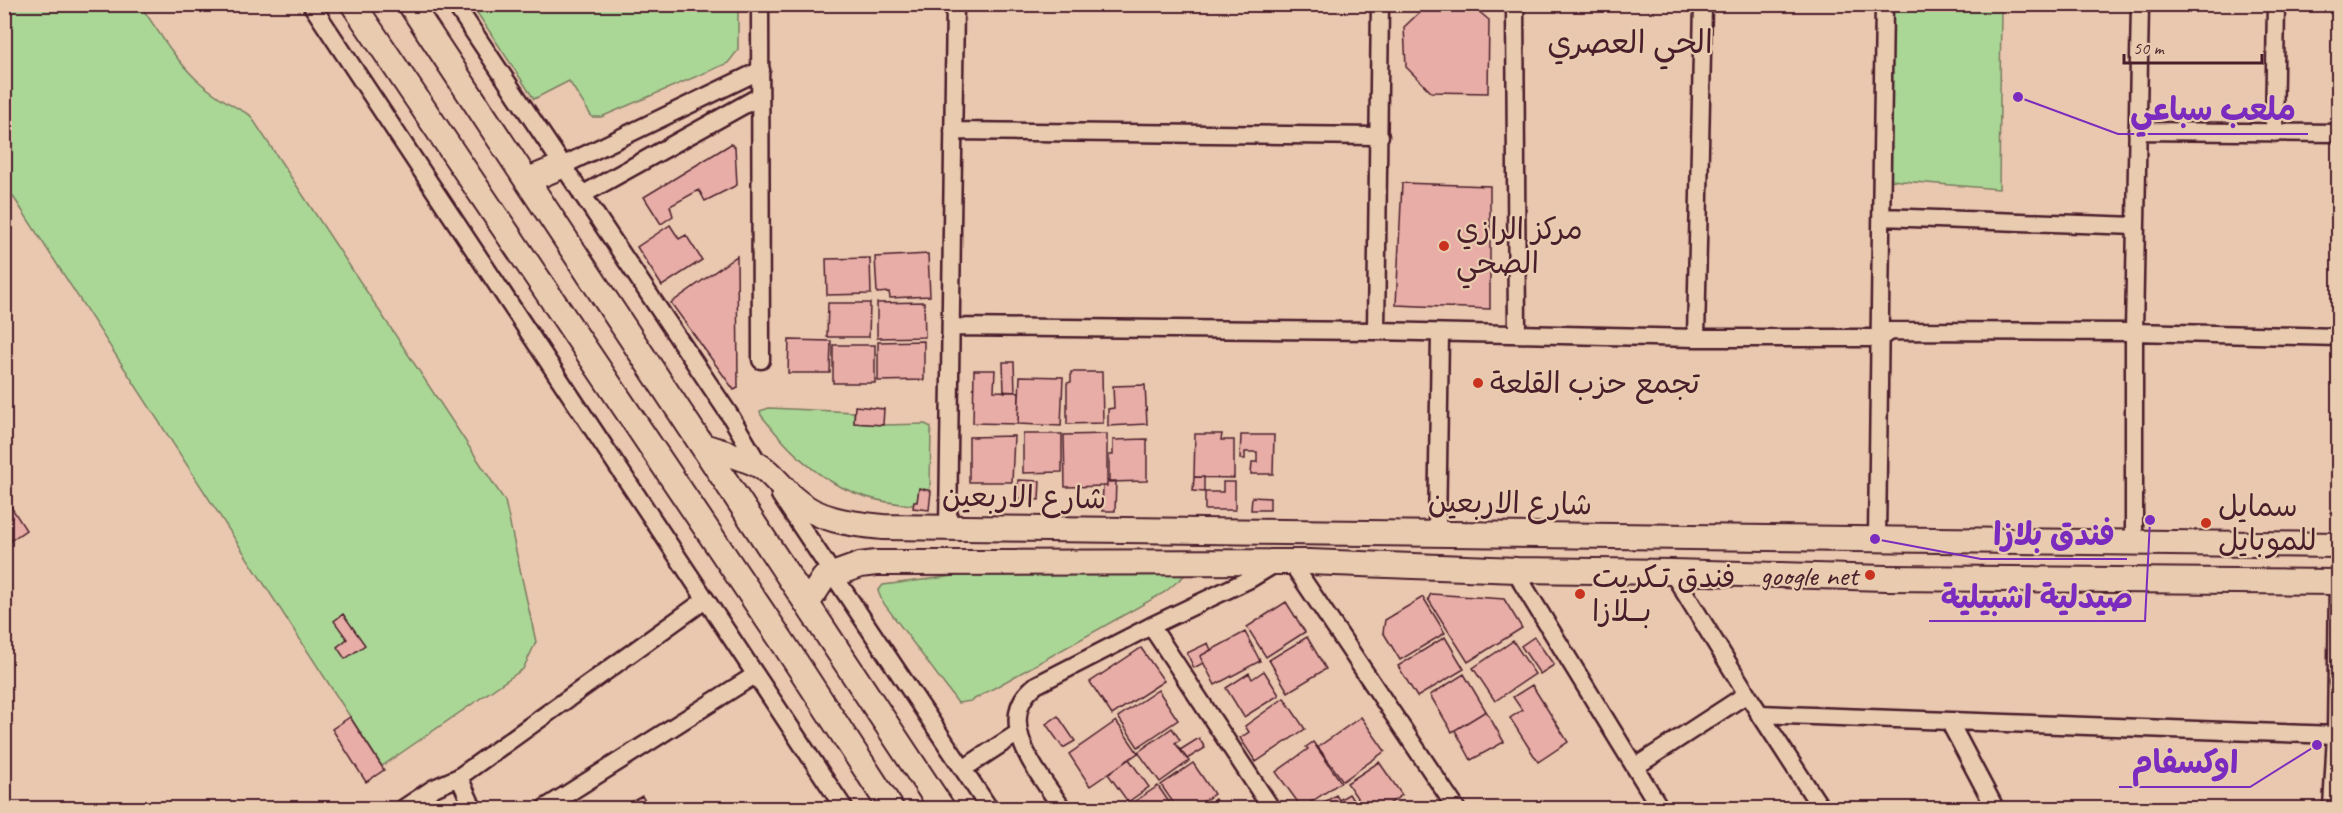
<svg xmlns="http://www.w3.org/2000/svg" width="2343" height="813" font-family="Caveat,'Playpen Sans Arabic',sans-serif">
	<rect width="100%" height="100%" fill="#eac7af"/>
	<filter id="ink" filterUnits="userSpaceOnUse"><feTurbulence type="fractalNoise" baseFrequency=".0167" numOctaves="2"/><feDisplacementMap in="SourceGraphic" scale="12" xChannelSelector="R" yChannelSelector="G"/><feConvolveMatrix kernelMatrix="1 2 1 2 8 2 1 2 1" color-interpolation-filters="sRGB"/></filter>
	<g filter="url(#ink)">
		<path fill="#abd796" stroke="#7a7b60" stroke-width="1.5" d="M5,5H140C157,29 174,58 196,79C212,94 231,105 250,115L505,501L536,642L523,669L382,766L5,184Z
			M472,5H738V50L728,63L601,117H592L569,81L534,99Z
			M1893,5H2001L1999,189L1890,180Z
			M769,408L854,412V423L883,425L925,424L931,427L930,490L919,489L917,502H914L913,505C843,501 803,469 761,415L760,411Z
			M1191,570L1165,592L971,701L958,703L882,601L878,591L883,585L970,574Z"/>
		<path fill="#e7ada6" stroke="#4a1f2b" stroke-width="1.5" d="M1452,4H1470L1489,20L1488,93L1431,92L1406,67L1404,27L1425,7Z
			M731,144L735,147L737,185L705,201L699,190L670,206L673,216L661,224L644,197Z
			M1402,183L1490,186V309L1396,305Z
			M670,225L679,239L686,235L702,260L662,286L637,247Z
			M928,254L930,296L890,298L889,292L877,293L875,257Z
			M737,256L738,388L734,390L671,303Z
			M870,258L871,294L827,295L826,259Z
			M924,302L925,337L877,338V303Z
			M828,303H870L869,337H827Z
			M789,340L831,341L830,373H788Z
			M924,341V380L878,381V342Z
			M833,345H875V383H833Z
			M1003,362H1014L1015,392H1004Z
			M974,370H995L994,391L1019,392L1018,424L973,423Z
			M1071,372H1102L1103,423L1067,424V383L1071,382Z
			M1020,376L1063,377L1061,426L1018,424Z
			M1145,385L1147,424L1108,426V409L1114,408L1113,386Z
			M855,406L884,409L883,425L854,423Z
			M1023,434H1062V472L1023,473Z
			M1107,434V486L1065,487L1064,435Z
			M1195,434H1222L1221,440H1234V478L1194,477Z
			M1241,435H1274L1273,474H1251L1252,462H1257V452H1245V459H1240Z
			M1014,436L1012,482H969V437Z
			M1147,439V481L1109,482V455H1113V440Z
			M1194,477H1204V492L1193,491Z
			M1018,480L1040,481L1039,500L1017,498Z
			M1107,481H1116L1115,511H1102L1103,486H1107Z
			M1223,482H1235V510H1205V492H1223Z
			M919,488L931,491L929,510L913,508L914,502H917Z
			M4,496L26,530L4,545Z
			M1252,497L1270,498V510H1251Z
			M1431,594L1504,599L1522,628L1468,662L1428,599Z
			M1423,597L1445,633L1400,660L1383,632L1385,620Z
			M1286,602L1305,632L1266,657L1247,627Z
			M343,614L365,645L345,659L337,647L347,639L334,621Z
			M1245,632L1260,661L1215,685L1200,656Z
			M1307,637L1326,669L1288,692L1269,660Z
			M1445,637L1464,669L1417,697L1398,666Z
			M1534,637L1554,665L1540,674L1521,646Z
			M1513,641L1535,674L1495,701L1473,668Z
			M1208,643L1211,650L1200,656L1203,663L1194,668L1187,653Z
			M1141,648L1164,681L1112,715L1090,682Z
			M1264,671L1279,695L1244,717L1226,688L1249,673L1252,679Z
			M1464,674L1486,711L1452,732L1430,695Z
			M1532,685L1568,742L1538,762L1510,718L1522,710L1513,697Z
			M1158,690L1178,720L1138,747L1118,717Z
			M1284,698L1305,729L1256,762L1240,738L1249,732L1245,726Z
			M1486,711L1504,742L1471,760L1455,730Z
			M1058,716L1075,741L1063,748L1046,724Z
			M350,717L384,770L366,782L332,729Z
			M1361,717L1385,751L1343,781L1318,747Z
			M1116,721L1138,753L1090,786L1069,754Z
			M1172,728L1180,740L1175,743L1189,761L1160,782L1138,752Z
			M1199,738L1205,748L1187,759L1180,750Z
			M1313,742L1341,782L1302,808L1276,772L1308,749L1306,747Z
			M1129,759L1149,787L1128,802L1108,774Z
			M1379,762L1402,795L1383,808H1364L1347,783Z
			M1193,763L1214,794L1194,808H1177L1161,785Z
			M1158,786L1173,808H1125Z
			M1349,794L1358,808H1315L1336,795L1339,800Z
			M642,796L649,808H620Z
			M1215,799L1220,808H1200Z"/>
		<g fill="none" stroke-linecap="round" stroke-linejoin="round">
			<defs>
				<path id="street" d="M311,4L844,808
					M455,4L731,417L760,466
					M760,4L761,360
					M1515,4L1517,334
					M953,131L1380,136
					M2137,131L2338,133
					M2274,133L2276,4
					M562,166L761,70
					M582,195L760,96
					M1882,217L2136,226
					M951,327L1376,331L1380,4
					M1376,331L1696,338H1880L1890,331L2134,332L2338,337
					M1696,338L1703,4
					M780,495L989,808
					M948,528L955,4
					M1437,534L1440,334
					M1877,538L1884,4
					M2134,542V332L2140,4
					M1291,562L1456,808
					M1517,570L1522,583L1660,808
					M1672,572L1747,694
					M1151,626L1271,808
					M1759,714L2336,735
					M1949,721L1995,808
					M1635,767L1747,694L1821,808
					M963,769L1018,733
					M459,777L705,600
					M404,808L434,788L459,777L473,808
					M545,808L755,675
					M1062,808C1040,775 991,720 1036,685L1151,626L1250,579L1278,562
					M2332,808L2336,735L2338,582"/>
				<path id="secondary" d="M353,4L784,644L891,808
					M410,4L942,808
					M528,180L562,166
					M703,446C718,451 747,458 760,466C772,473 782,488 793,498C817,520 851,524 883,527L2338,545
					M807,604L824,578L860,565L876,563L1309,562L1517,570L1672,572L1886,578L2338,582"/>
			</defs>
			<use href="#street" stroke="#4a1f2b" stroke-width="21"/>
			<use href="#secondary" stroke="#4a1f2b" stroke-width="28"/>
			<use href="#street" stroke="#e9ccb0" stroke-width="16"/>
			<use href="#secondary" stroke="#e9ccb0" stroke-width="24"/>
		</g>
	</g>
	<g fill="#c8321e" stroke="#e9ccb0" stroke-width="2">
		<circle cx="1444" cy="246" r="6"/>
		<circle cx="1478" cy="383" r="6"/>
		<circle cx="2206" cy="523" r="6"/>
		<circle cx="1870" cy="575" r="6"/>
		<circle cx="1580" cy="594" r="6"/>
	</g>
	<g text-anchor="middle" dominant-baseline="central" stroke-width="4.5" stroke-linejoin="round" paint-order="stroke">
		<g font-size="30" fill="#4a1f2b" stroke="#e9ccb0" text-anchor="start">
			<text x="1456" y="229">مركز الرازي<tspan x="1456" dy="34">الصحي</tspan></text>
			<text x="1490" y="383">تجمع حزب القلعة</text>
			<text x="2218" y="506">سمايل<tspan x="2218" dy="34">للموبايل</tspan></text>
			<text x="1858" y="575" text-anchor="end">google net</text>
			<text x="1592" y="577">فندق تـكريت<tspan x="1592" dy="34">بــلازا</tspan></text>
		</g>
		<g font-size="30" fill="#4a1f2b" stroke="#e9ccb0">
			<text transform="translate(1024 497) rotate(1)">شارع الاربعين</text>
			<text transform="translate(1510 503) rotate(1)">شارع الاربعين</text>
		</g>
		<g font-size="32" fill="#4a1f2b" stroke="#e9ccb0">
			<text x="1630" y="42">الحي العصري</text>
		</g>
	</g>
	<path fill="none" stroke="#7b2cbf" stroke-width="2" d="M2018 97L2118 134H2308M1875 539L1981 559H2127M2150 520L2145 621H1929M2317 745L2250 787H2119"/>
	<g fill="#7b2cbf" stroke="#e9ccb0" stroke-width="2">
		<circle cx="2018" cy="97" r="6"/>
		<circle cx="1875" cy="539" r="6"/>
		<circle cx="2150" cy="520" r="6"/>
		<circle cx="2317" cy="745" r="6"/>
	</g>
	<g font-size="32" text-anchor="middle" font-weight="bold" fill="#7b2cbf" stroke="#e9ccb0" stroke-width="4.5" stroke-linejoin="round" paint-order="stroke">
		<text x="2213" y="120">ملعب سباعي</text>
		<text x="2054" y="545">فندق بلازا</text>
		<text x="2037" y="608">صيدلية اشبيلية</text>
		<text x="2185" y="773">اوكسفام</text>
	</g>
	<rect width="2343" height="813" fill="none" stroke="#e9ccb0" stroke-width="24"/>
	<rect x="12" y="12" width="2319" height="789" fill="none" stroke="#4a1f2b" stroke-width="2" filter="url(#ink)"/>
	<path d="M2124 54v9h138v-9" fill="none" stroke="#4a1f2b" stroke-width="3"/>
	<text x="2133" y="54" font-size="18" fill="#4a1f2b" stroke="#e9ccb0" stroke-width="4.5" paint-order="stroke">50 m</text>
</svg>
